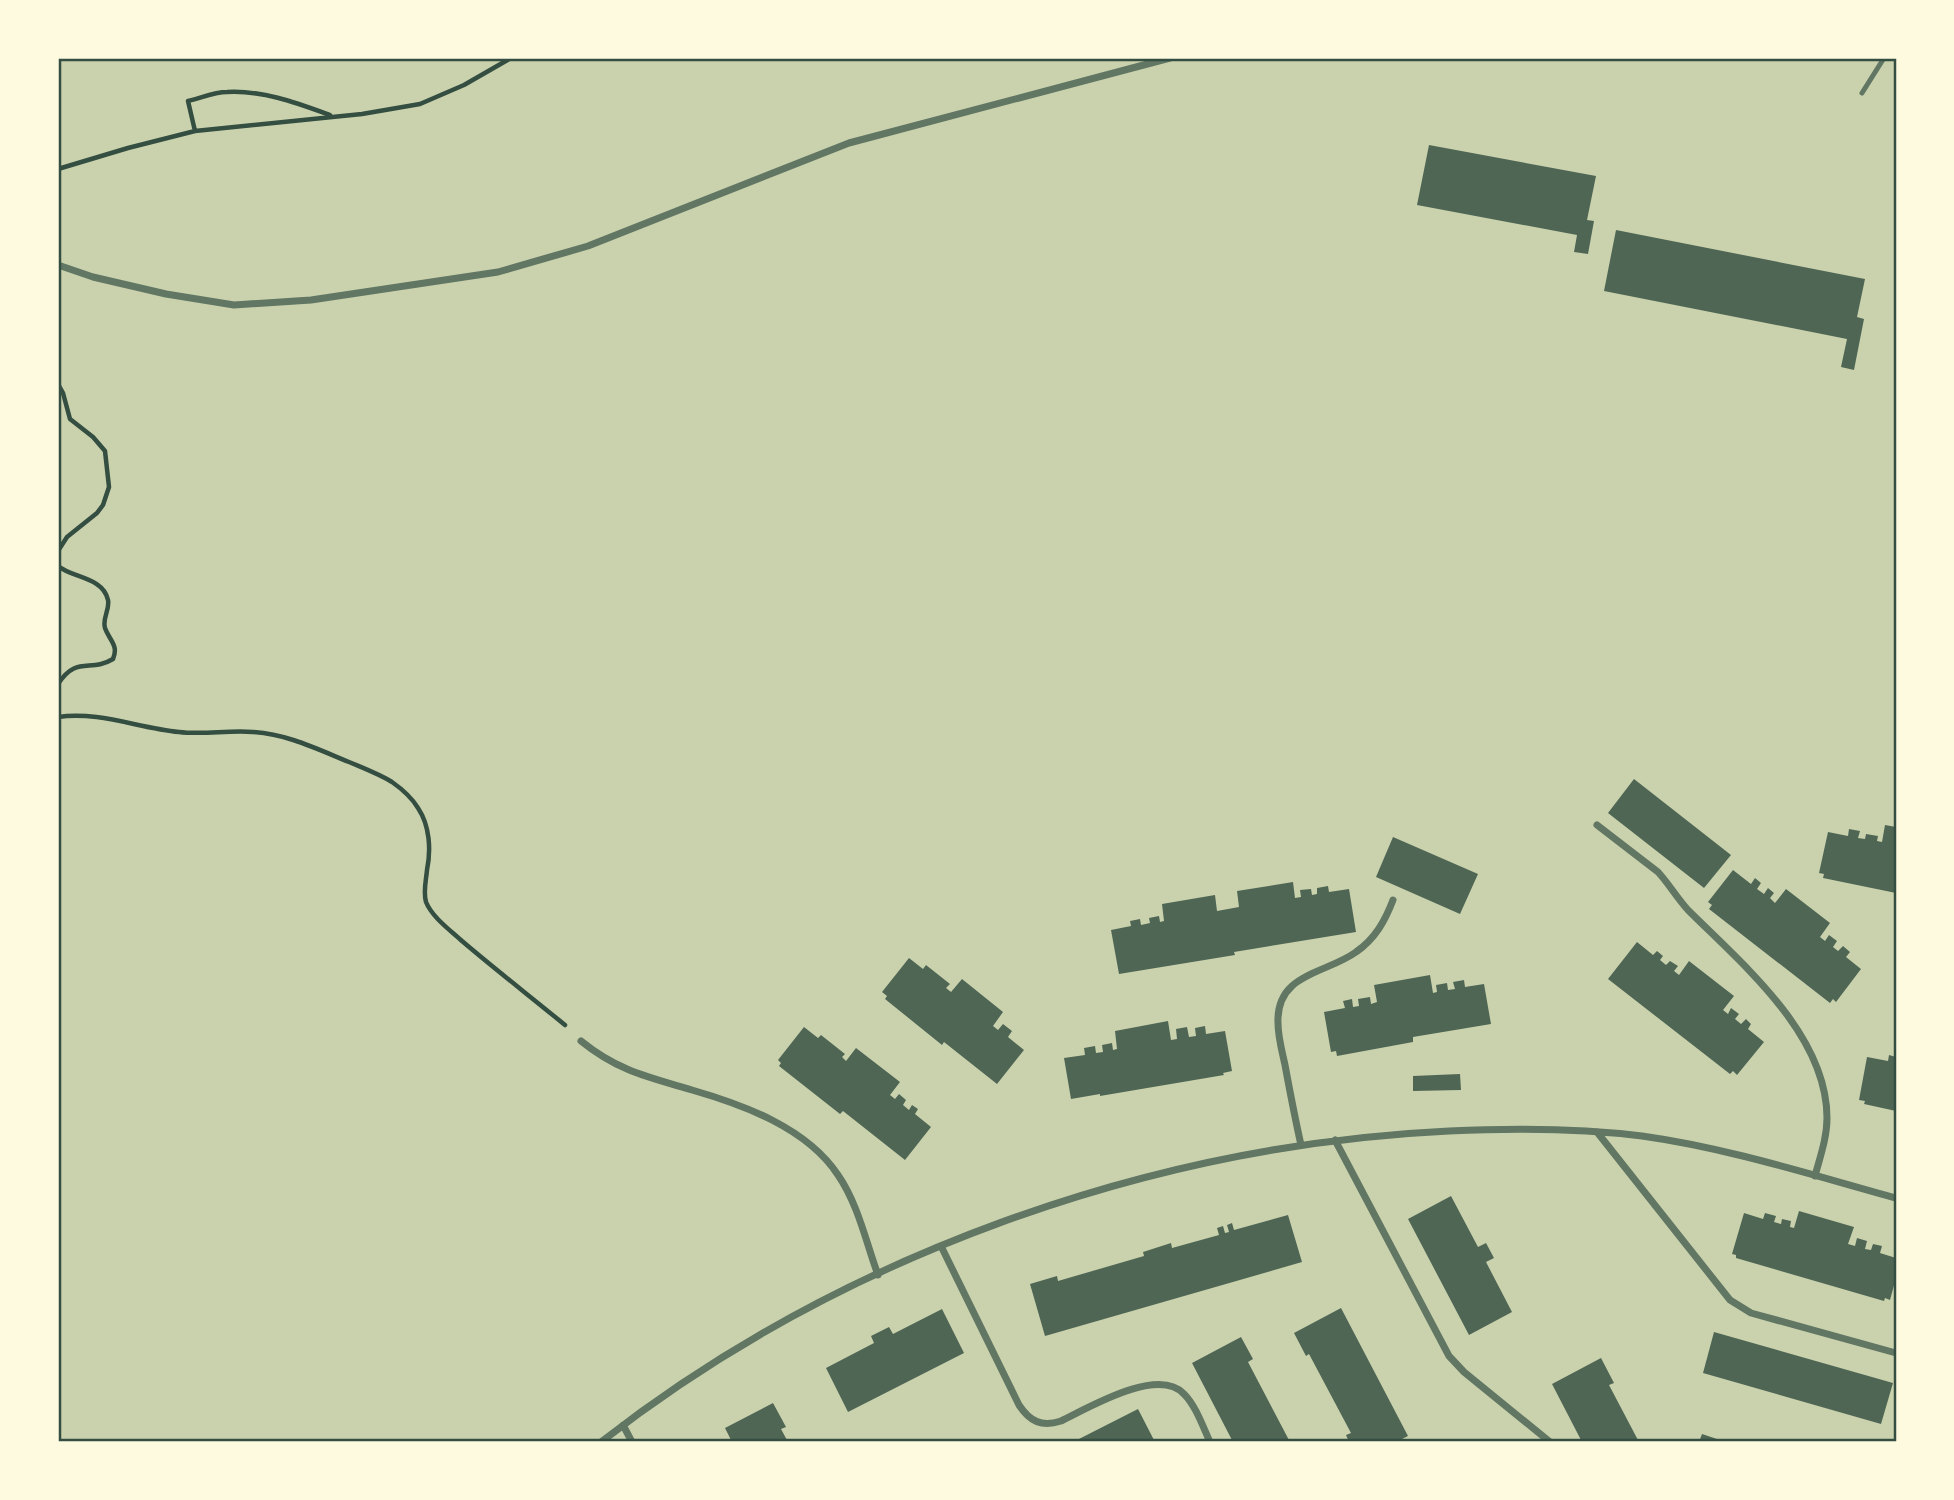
<svg xmlns="http://www.w3.org/2000/svg" width="1954" height="1500" font-family="'IBM Plex Sans',sans-serif">
	<rect width="100%" height="100%" fill="#e9edc9"/>
	<path fill="#cad2ad" d="M58,58H1896V1442H58Z"/>
	<path fill="#4f6655" d="M1429,145L1596,176L1587,220L1594,221L1588,254L1574,252L1577,235L1417,205Z
		M1616,230L1865,279L1857,317L1864,319L1854,370L1841,367L1847,339L1604,291Z
		M1634,779L1731,855L1704,888L1608,813Z
		M1885,825L1896,827V893L1823,878L1824,874L1819,873L1828,832L1848,836L1849,829L1860,831L1858,838L1865,839L1866,834L1878,836L1877,841L1882,842Z
		M1393,837L1478,874L1460,914L1376,877Z
		M1733,870L1751,884L1755,878L1761,883L1757,889L1764,894L1768,888L1774,893L1770,898L1775,903L1786,889L1830,923L1820,937L1825,941L1829,935L1837,941L1833,947L1838,951L1843,946L1850,952L1846,957L1861,969L1836,1002L1833,999L1830,1003L1709,909L1712,905L1708,902Z
		M1293,882L1295,898L1301,897L1300,890L1311,889L1312,895L1317,894V888L1328,886L1329,892L1349,889L1356,932L1234,952L1235,955L1119,974L1111,930L1131,926L1130,921L1140,919L1141,925L1150,923L1149,918L1159,916L1160,922L1164,921L1162,904L1215,895L1217,911L1239,907L1237,891Z
		M1637,942L1653,955L1657,951L1663,956L1660,960L1666,965L1670,961L1678,966L1674,971L1679,975L1689,961L1734,996L1723,1010L1728,1014L1731,1008L1739,1014L1735,1019L1741,1024L1746,1019L1751,1024L1748,1029L1764,1042L1737,1075L1733,1071L1730,1074L1608,979Z
		M909,958L923,969L926,965L950,984L946,988L951,992L962,979L1003,1012L993,1026L998,1030L1003,1024L1012,1031L1008,1037L1024,1050L997,1084L944,1042L942,1045L885,999L887,996L882,992Z
		M1430,975L1433,993L1437,992L1436,985L1447,983L1448,990L1455,989L1453,982L1464,980L1465,987L1484,984L1491,1024L1413,1037V1042L1337,1056L1336,1051L1331,1052L1324,1012L1345,1008L1343,1001L1352,999L1353,1007L1359,1006L1358,999L1370,997L1371,1004L1377,1002L1374,985Z
		M1168,1021L1171,1040L1177,1039L1176,1029L1187,1027L1189,1037L1196,1036L1195,1028L1205,1026L1206,1034L1225,1031L1232,1071L1223,1073L1224,1075L1100,1096V1094L1071,1099L1064,1058L1085,1055L1084,1048L1095,1046L1096,1053L1103,1052L1102,1045L1112,1043L1113,1050L1117,1049L1115,1031Z
		M804,1027L818,1038L821,1035L845,1054L842,1057L846,1061L856,1048L900,1082L890,1095L895,1099L899,1094L906,1100L903,1105L909,1110L912,1105L918,1109L915,1114L931,1127L905,1160L843,1111L840,1114L779,1066L781,1063L778,1060Z
		M1889,1055L1896,1057V1111L1864,1104L1865,1101L1859,1100L1867,1057L1888,1061Z
		M1460,1074L1461,1090L1413,1091V1076Z
		M1451,1196L1478,1247L1486,1243L1494,1258L1486,1262L1512,1312L1469,1335L1408,1219Z
		M1799,1211L1854,1227L1848,1244L1855,1246L1857,1238L1867,1241L1865,1249L1871,1250L1873,1244L1882,1246L1880,1253L1896,1258V1278L1890,1300L1885,1298L1884,1301L1736,1258V1255L1732,1254L1744,1213L1763,1219L1765,1213L1776,1216L1774,1222L1781,1224L1782,1219L1791,1221L1790,1227L1794,1228Z
		M1288,1215L1302,1262L1045,1336L1030,1284L1057,1276L1058,1281L1144,1256L1143,1252L1171,1243L1172,1248L1219,1235L1217,1228L1223,1226L1225,1233L1229,1232L1227,1225L1232,1223L1234,1230Z
		M1341,1308L1408,1436L1396,1442H1349L1346,1435L1351,1433L1309,1354L1306,1356L1294,1333Z
		M942,1309L964,1353L848,1412L826,1368L874,1343L871,1336L889,1327L893,1334Z
		M1714,1332L1893,1383L1881,1424L1703,1373Z
		M1241,1337L1253,1359L1248,1362L1290,1442H1233L1192,1363Z
		M1601,1358L1614,1383L1609,1385L1639,1442H1582L1552,1384Z
		M773,1403L786,1427L781,1429L788,1442H732L725,1428Z
		M1138,1409L1155,1442H1073Z
		M1702,1434L1726,1442H1699Z"/>
	<g fill="none" stroke-linecap="round" stroke-linejoin="round">
		<path stroke="#344e41" stroke-width="4.5" d="M195,131L188,101C201,98 214,92 227,92C263,90 297,103 330,115
			M58,169L128,148L195,131L362,114L420,104L464,85L511,58
			M58,384L63,393L70,419L93,437L105,451L109,487L103,505L97,513L67,537L58,551
			M58,566C72,578 103,577 108,600C110,610 102,618 105,628C109,640 119,645 113,659C90,673 77,655 58,684
			M58,717C99,711 138,728 179,732C203,735 228,730 253,732C287,734 317,749 349,762C363,768 379,774 392,782C402,789 412,798 418,808C430,826 431,850 427,870C426,881 423,892 426,902C432,917 450,930 462,941C496,970 531,997 565,1025"/>
		<path stroke="#617663" stroke-width="5" d="M1862,93L1884,58"/>
		<path stroke="#617663" stroke-width="7" d="M58,265L93,277L166,294L234,305L311,300L498,272L588,246L849,143L1170,58
			M1597,825L1658,872C1669,884 1677,898 1688,910C1742,964 1827,1034 1827,1118C1827,1138 1820,1157 1815,1176
			M581,1041C618,1071 648,1077 692,1090C744,1105 807,1128 838,1175C858,1204 866,1242 878,1275
			M1597,1132L1730,1300L1751,1313L1896,1353
			M1335,1140L1449,1356L1464,1372L1550,1442
			M1301,1145C1295,1118 1290,1092 1285,1065C1282,1051 1278,1037 1278,1023C1276,973 1326,974 1356,952C1375,939 1385,921 1393,900
			M941,1246L1019,1405C1030,1422 1042,1427 1061,1421C1088,1408 1158,1366 1184,1394C1196,1406 1203,1427 1210,1442
			M623,1425L632,1442
			M601,1442C838,1257 1148,1145 1449,1131C1513,1128 1578,1128 1642,1136C1728,1148 1812,1175 1896,1198"/>
	</g>
	<rect width="1954" height="1500" fill="none" stroke="#fefae0" stroke-width="119"/>
	<rect x="60" y="60" width="1835" height="1380" fill="none" stroke="#344e41" stroke-width="2.5"/>
</svg>
